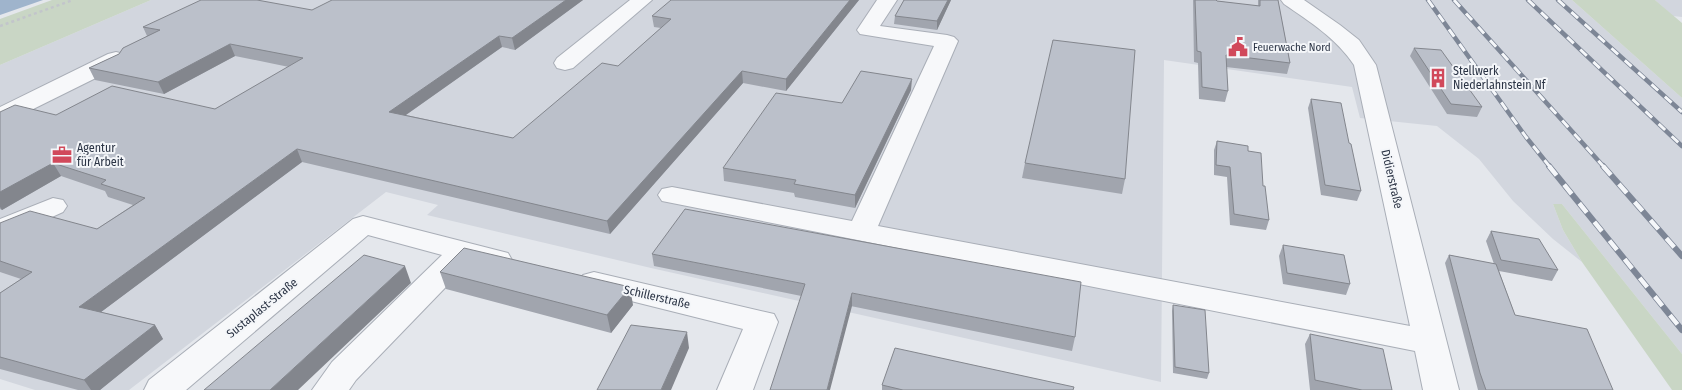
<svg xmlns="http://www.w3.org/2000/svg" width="1682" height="390" font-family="'Fira Sans Condensed',sans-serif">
	<rect width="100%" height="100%" fill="#e4e7ec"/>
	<path fill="#d2d6de" d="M151,0H1572L1682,98V354L1562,204H1553L1563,230L1582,262L1553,239L1513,201L1479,159L1437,126L1360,118L1352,87L1164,60L1161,382L651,268L427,215L438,205L386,192L129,390H35L0,379V65Z
		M1655,0H1682V17L1673,16Z"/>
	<path fill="#c9d6c5" d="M52,0H151L0,65V19Z
		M1572,0H1655L1682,23V98Z
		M1553,204H1562L1682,354V390H1672L1582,262L1563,230Z"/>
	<path fill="#9fb4cc" d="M0,0H43L0,15Z"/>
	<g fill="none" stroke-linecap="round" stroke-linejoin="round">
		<defs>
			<path id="minor" d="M630,0H652L573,68L565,70L557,68L554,63L557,58Z
				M877,0H897L880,26L947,35L954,37L958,41L878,226L1410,326L1354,65C1336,38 1310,22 1284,4L1281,0H1304L1340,25L1359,40L1376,65L1459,390H1423L1415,351L662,201L658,195L662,189L672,187L852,221L934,46L860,34L857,30Z
				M116,52L124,54L127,59L124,64L9,121L0,123V107L108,54Z
				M53,198L63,200L67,206L63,212L10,236L0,239V219Z
				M363,216L508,253L512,260L508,267L497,270L470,262L356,380L349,390H312L332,362L442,255L368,235L186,390H144L149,380L353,219Z
				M594,272L774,314L778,322L753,390H717L743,329L583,289L578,282L583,275Z"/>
		</defs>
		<use href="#minor" stroke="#a9aeb7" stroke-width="2"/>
		<path stroke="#c2c5cb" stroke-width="2.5" stroke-dasharray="3 3" stroke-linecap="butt" d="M0,26L73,0"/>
		<use href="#minor" fill="#f7f8fa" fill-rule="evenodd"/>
		<defs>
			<path id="rail-far1" d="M1428,0L1526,137L1550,167
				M1454,0L1604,167
				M1528,0L1682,146
				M1558,0L1682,112"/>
			<path id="rail" d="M1549,166L1682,330
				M1603,166L1682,256"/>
		</defs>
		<use href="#rail-far1" stroke="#7d8696" stroke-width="4.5"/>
		<use href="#rail" stroke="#7d8696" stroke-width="6"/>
		<use href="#rail-far1" stroke="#f4f6f9" stroke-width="3" stroke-dasharray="9" stroke-linecap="butt"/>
		<use href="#rail" stroke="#f4f6f9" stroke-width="4.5" stroke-dasharray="12" stroke-linecap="butt"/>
	</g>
	<path fill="#a1a5ae" d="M583,0L515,50L502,47L406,115L513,138L618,66L661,28L654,27L652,16L859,0L786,91L743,83L610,234L302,162L101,312L155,325L163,339L100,390H78L0,369V293L21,279L0,272V223L97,229L133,205L108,197L105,191L61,176L2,210L0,209V112L56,115L215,109L289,67L235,56L164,94L95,80L89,68L119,54L147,36L143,27L312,10Z
		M904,0H951L937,30L894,24L895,16Z
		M1193,0H1216L1217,1L1258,6V0H1278L1290,63L1287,74L1226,67L1228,91L1225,102L1199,99L1198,63L1194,62Z
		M1414,48L1482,107L1477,117L1447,114L1410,56Z
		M911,90L855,208L795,197L794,193L724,181L723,168L842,103Z
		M1311,99L1349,143L1361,191L1357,201L1321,195L1308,108Z
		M1217,141L1248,151L1263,186L1269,220L1266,230L1230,225L1227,177L1214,175V150Z
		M1025,163L1125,179L1122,194L1022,178Z
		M1491,231L1558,270L1552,281L1499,271L1515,315L1613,390H1478L1445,263L1449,255L1494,264L1486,241Z
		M1283,245L1350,284L1346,295L1283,284L1279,256Z
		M652,254L1075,337L1072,351L654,266Z
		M440,272L633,305L611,333L446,289Z
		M1173,305L1209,373L1207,379L1173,373L1172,311Z
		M1310,334L1392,390H1310L1305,344Z
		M882,385L1073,390H882Z"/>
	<path fill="#83868d" d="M566,0H583L515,50L512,38Z
		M850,0H859L786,91V79Z
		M948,0H951L937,30V21Z
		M499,36L502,47L393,124L389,112Z
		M230,44L235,56L164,94L158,82Z
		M742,71L743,83L610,234L607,221Z
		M912,79L911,90L855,208V195Z
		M297,149L302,162L89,321L79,307Z
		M53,163L61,176L2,210L0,207V192Z
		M405,266L411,283L298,390H270Z
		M630,287L633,305L611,333L607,315Z
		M852,293V306L830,390H827Z
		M155,325L163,339L100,390H91L84,380Z
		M687,332L689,348L671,390H661Z"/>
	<path fill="#bbc0ca" stroke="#83868d" d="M201,0H257L312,10L332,0H566L512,38L499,36L389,112L513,138L602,63L618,66L671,19L652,16L671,0H850L786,79L742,71L607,221L297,149L79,307L155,325L84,380L0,357V293L32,272L0,261V223L30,211L97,229L145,198L101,184L106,180L53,163L0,192V112L15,105L56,115L112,86L215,109L303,58L230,44L158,82L89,68L119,54L123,48L160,30L143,27Z
		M904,0H948L937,21L895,16Z
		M1195,0H1216L1217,1L1260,6V0H1278L1290,63L1226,55L1228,91L1202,87L1201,52L1197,51Z
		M1053,40L1135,50L1125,179L1025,163Z
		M1414,48L1441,50L1482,107L1451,104Z
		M861,71L912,79L855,195L794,184L796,180L723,168L776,93L842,103Z
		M1311,99L1341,103L1349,143L1351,144L1361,191L1325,185Z
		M1217,141L1248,146V151L1261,153L1263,186H1265L1269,220L1234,214L1230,167L1216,165Z
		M685,209L1081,282L1075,337L852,293L827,390H770L805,284L652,254Z
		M1491,231L1539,239L1558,270L1501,260Z
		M1283,245L1344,255L1350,284L1287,273Z
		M464,248L630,287L607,315L440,272Z
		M364,255L405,266L270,390H204Z
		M1449,255L1496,264L1515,315L1587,329L1613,390H1486L1480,373Z
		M1173,305L1205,310L1209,373L1175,367Z
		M631,325L687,332L661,390H597Z
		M1310,334L1383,349L1392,390H1362L1315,380Z
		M895,348L1074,387L1073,390H903L882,385Z"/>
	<defs>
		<symbol id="civic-bare" viewBox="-9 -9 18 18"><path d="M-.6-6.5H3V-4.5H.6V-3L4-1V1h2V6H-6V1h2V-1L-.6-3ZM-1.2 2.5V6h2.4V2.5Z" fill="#d1495b" stroke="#f4f6f9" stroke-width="2.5" paint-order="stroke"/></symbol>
		<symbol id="building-bare" viewBox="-9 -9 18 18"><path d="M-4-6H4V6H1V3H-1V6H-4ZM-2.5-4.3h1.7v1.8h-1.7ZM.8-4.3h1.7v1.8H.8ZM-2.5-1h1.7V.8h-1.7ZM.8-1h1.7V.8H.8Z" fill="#d1495b" stroke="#f4f6f9" stroke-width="2.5" paint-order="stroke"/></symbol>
		<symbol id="office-bare" viewBox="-9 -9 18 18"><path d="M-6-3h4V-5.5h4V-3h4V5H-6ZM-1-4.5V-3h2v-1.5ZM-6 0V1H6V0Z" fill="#d1495b" stroke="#f4f6f9" stroke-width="2.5" paint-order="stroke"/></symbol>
	</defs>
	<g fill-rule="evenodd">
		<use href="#civic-bare" x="1224" y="33" width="28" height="28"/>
		<use href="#building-bare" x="1424" y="64" width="28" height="28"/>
		<use href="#office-bare" x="48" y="141" width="28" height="28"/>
	</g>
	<g text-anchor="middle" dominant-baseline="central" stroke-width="4" stroke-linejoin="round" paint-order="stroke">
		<g font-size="11" fill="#2b3445" stroke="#f4f6f9" text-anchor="start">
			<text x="1253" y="47">Feuerwache Nord</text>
		</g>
		<g font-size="12" fill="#2b3445" stroke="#f4f6f9" text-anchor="start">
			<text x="1453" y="71">Stellwerk<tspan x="1453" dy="14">Niederlahnstein Nf</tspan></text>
			<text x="77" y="148">Agentur<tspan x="77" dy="14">für Arbeit</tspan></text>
		</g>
		<g font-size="12" fill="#2b3445" stroke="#f4f6f9">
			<text transform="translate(1392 179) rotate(77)">Didierstraße</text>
			<text transform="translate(657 297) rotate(13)">Schillerstraße</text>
			<text transform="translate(262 308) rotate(-39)">Sustaplast-Straße</text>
		</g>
	</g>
</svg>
